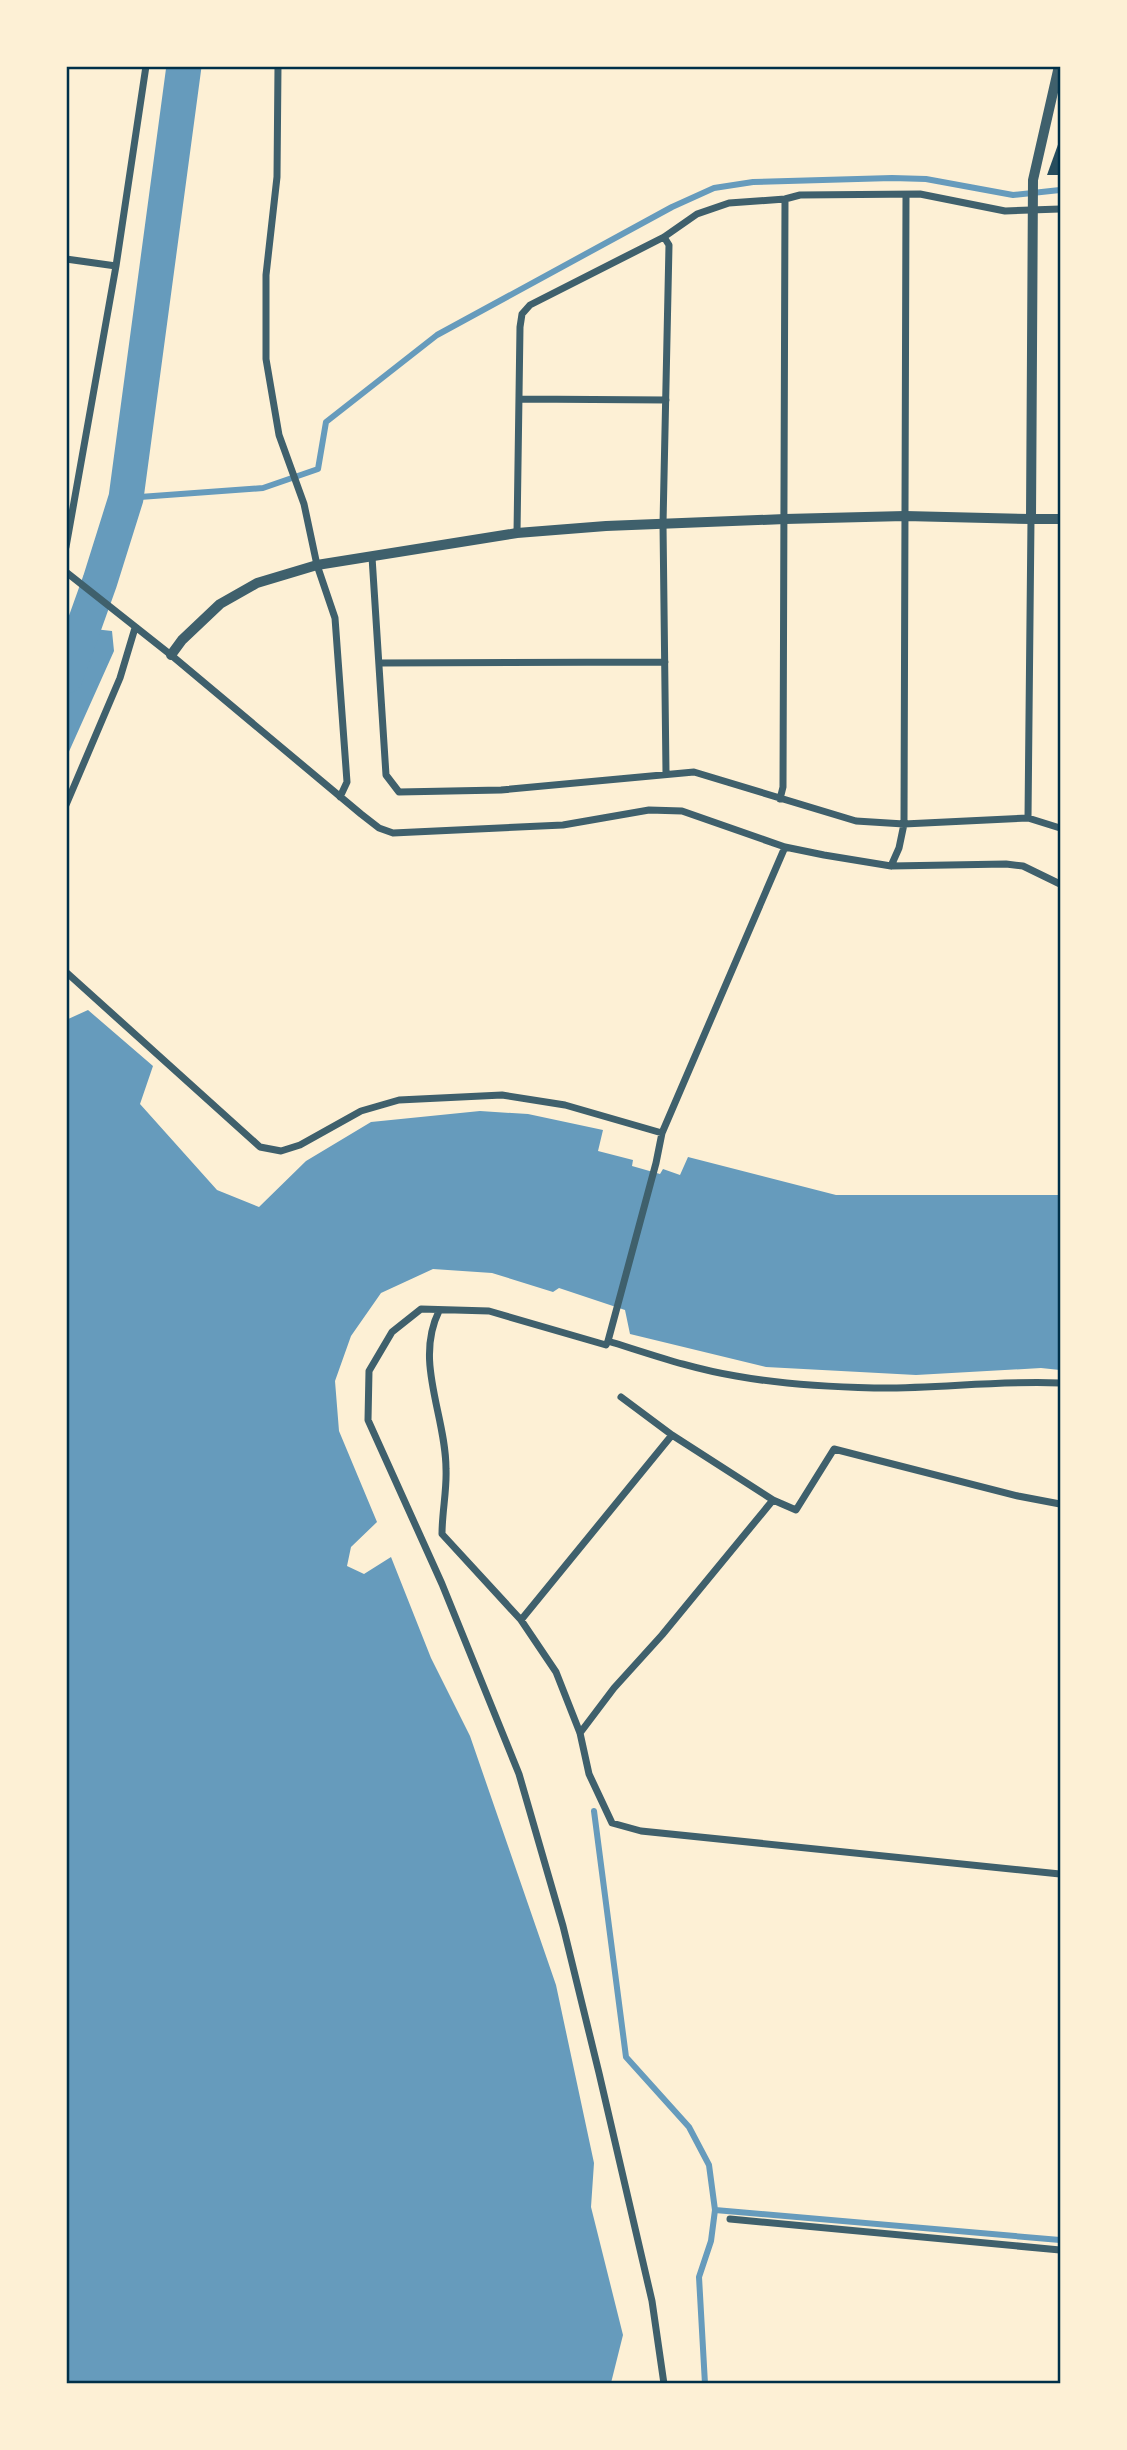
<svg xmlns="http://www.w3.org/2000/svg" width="1127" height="2450" font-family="Literata,serif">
	<rect width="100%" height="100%" fill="#fdf0d5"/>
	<path fill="#669bbc" d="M67,626L112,631L114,651L67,756Z
		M88,1010L153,1066L140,1104L217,1190L259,1207L306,1161L371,1122L480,1111L528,1114L603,1130L598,1151L633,1160L632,1166L660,1174L663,1169L680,1175L688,1157L836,1195H1060V1370L1041,1368L916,1375L766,1367L630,1334L625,1310L559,1288L553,1292L492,1273L433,1269L381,1293L351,1336L335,1381L339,1431L377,1522L351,1547L347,1566L364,1574L391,1557L431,1658L470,1736L556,1985L594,2163L591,2207L623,2335L611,2383H67L66,1020Z"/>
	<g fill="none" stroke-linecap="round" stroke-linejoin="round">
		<path stroke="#669bbc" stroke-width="6" d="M126,498L263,488L318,469L326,422L437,335L672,207L714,188L753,182L892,178L926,179L1013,195L1060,190
			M594,1811L626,2057L689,2127L709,2165L715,2210L711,2241L699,2277L705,2384
			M715,2210L1060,2240"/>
		<path stroke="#669bbc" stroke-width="35" d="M66,676L100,581L126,498L184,66"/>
	</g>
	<path fill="#264d5e" d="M1060,139V175H1047Z"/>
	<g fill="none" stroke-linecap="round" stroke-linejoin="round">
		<path stroke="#3f606c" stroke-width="7" d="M278,66L277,177L266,275V359L279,435L304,504L317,565L335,618L347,782L340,797
			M664,237L669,245L663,524L666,773
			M66,259L116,266
			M520,399L666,400
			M517,533L520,327L522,314L530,305L664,237L697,214L729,203L785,199L800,195L920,194L1005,211L1060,209
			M66,547L116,266L146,66
			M372,557L386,775L399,792L501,790L694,772L856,821L904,824L1028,818L1060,828
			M66,572L171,655L361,814L379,828L393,833L563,825L649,810L682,811L785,847L824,855L891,866L1006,864L1023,866L1060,884
			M380,663L665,662
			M780,799L783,787L785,199
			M66,805L120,678L135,628
			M1028,818L1031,519
			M891,866L899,848L904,824L906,195
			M66,972L260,1147L281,1151L300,1145L361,1111L399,1100L502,1095L565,1105L662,1133
			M439,1311C414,1362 446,1415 446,1469C447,1490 442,1512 442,1534L521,1620L556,1672L580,1733L589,1774L612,1823L641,1831L1060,1874
			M608,1341L656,1163L662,1133L785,847
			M773,1500L796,1510L834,1449L1018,1496L1060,1504
			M521,1620L672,1435L621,1397
			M580,1733L614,1688L662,1635L773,1500L672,1435
			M730,2219L1060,2250
			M664,2384L652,2301L599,2073L563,1926L519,1774L442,1584L368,1420L369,1371L392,1332L421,1309L489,1311L606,1345L608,1341C650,1354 692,1369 736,1376C780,1384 829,1387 874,1388C936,1389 999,1380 1060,1383"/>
		<path stroke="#3f606c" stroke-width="10" d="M1031,519H1060
			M171,655L182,640L220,604L257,583L317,565L517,533L606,526L785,519L905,516L1031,519L1033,180L1059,66"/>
	</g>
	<rect width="1127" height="2450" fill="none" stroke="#fdf0d5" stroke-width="136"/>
	<rect x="68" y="68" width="991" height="2314" fill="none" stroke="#003049" stroke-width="2.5"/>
</svg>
